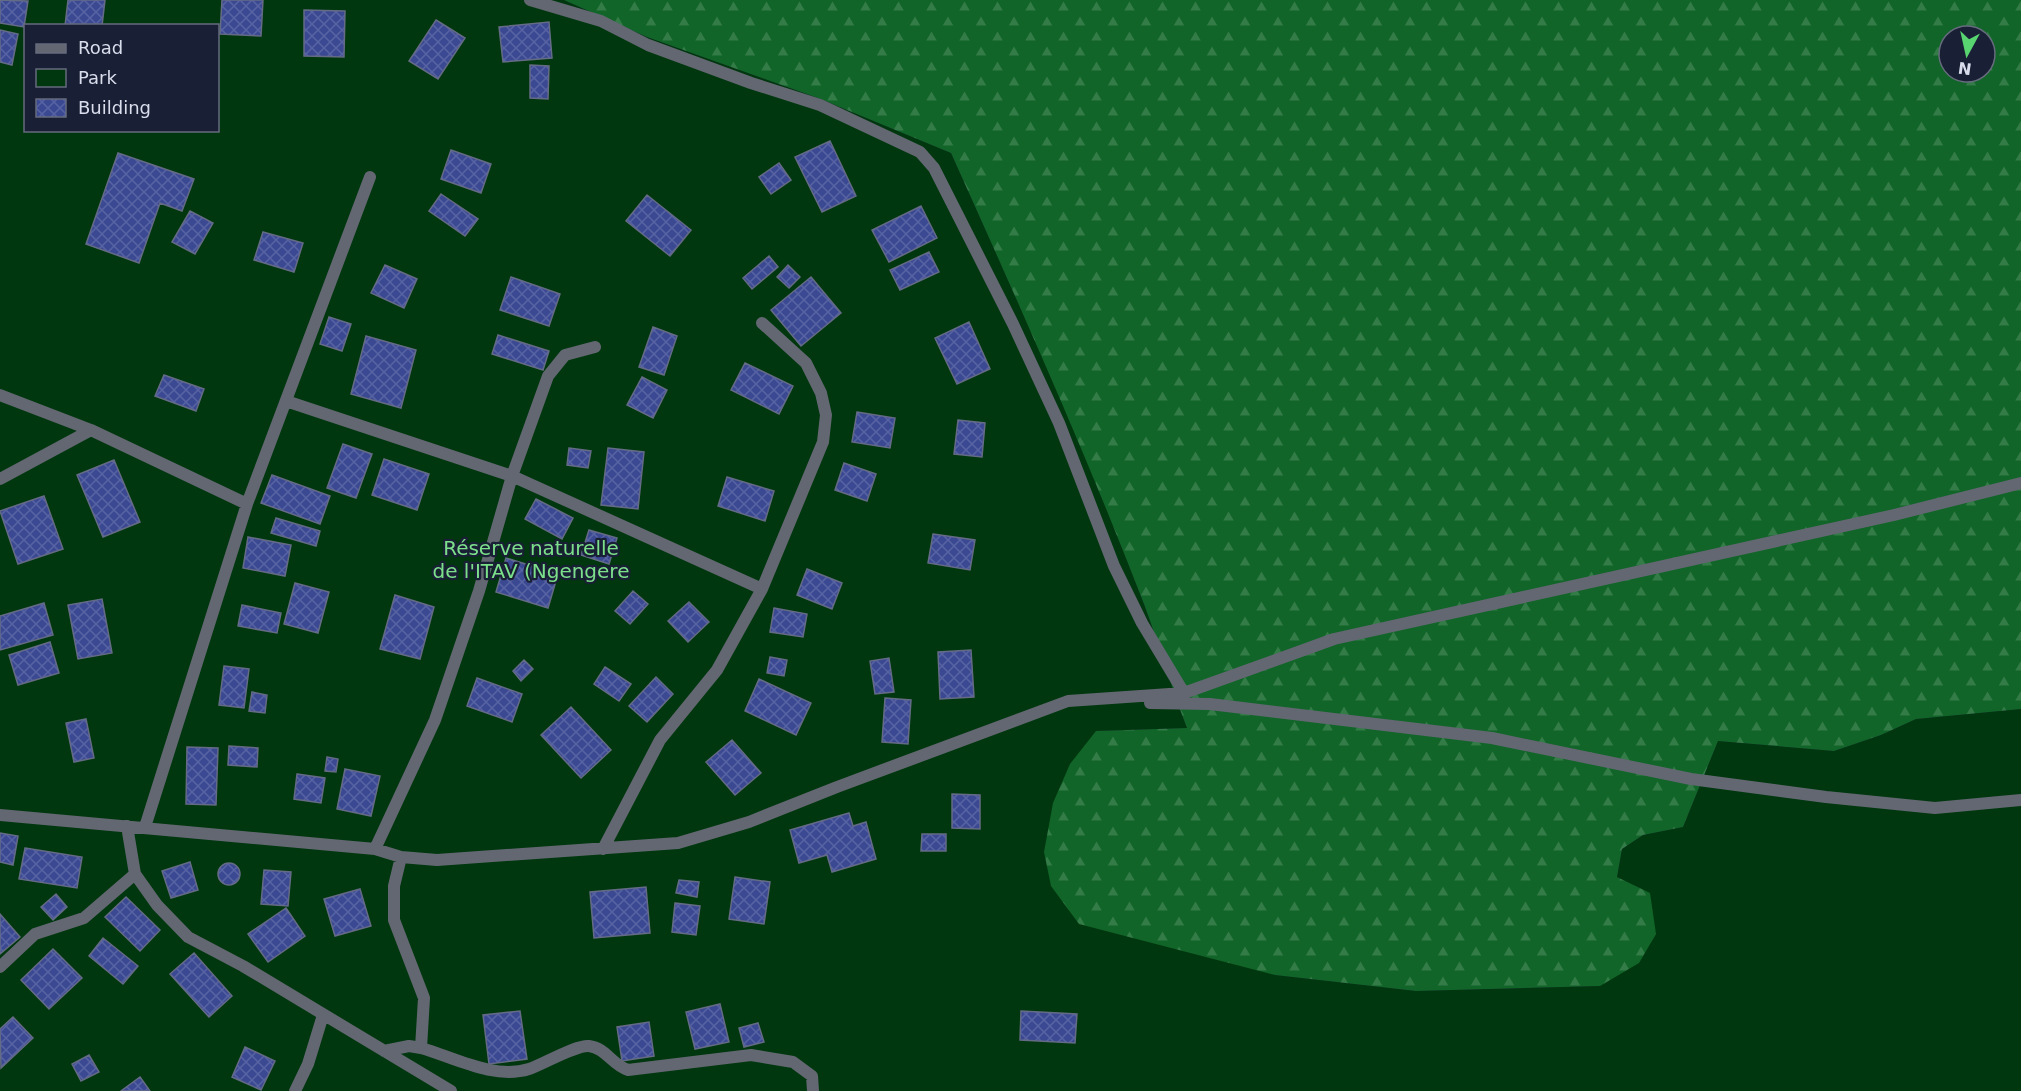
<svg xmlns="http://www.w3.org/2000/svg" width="2021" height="1091" font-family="'DejaVu Sans',sans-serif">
	<defs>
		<pattern id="forest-firs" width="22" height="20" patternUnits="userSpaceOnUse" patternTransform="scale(1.5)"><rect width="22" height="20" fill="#116528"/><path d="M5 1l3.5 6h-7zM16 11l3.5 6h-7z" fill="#337b47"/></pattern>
		<pattern id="building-cross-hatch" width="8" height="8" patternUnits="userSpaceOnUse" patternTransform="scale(1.5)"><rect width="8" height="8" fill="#3b4993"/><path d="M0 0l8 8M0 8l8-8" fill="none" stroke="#5763a2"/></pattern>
	</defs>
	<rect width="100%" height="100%" fill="#191f34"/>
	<path fill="#00370e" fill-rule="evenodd" d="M0,0H564L647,37L818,98L951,153C1018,302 1086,451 1144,604C1159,645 1171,687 1187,728L1096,731L1275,975L1416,991L1600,986L1650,894L1617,877L1622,849L1643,835L1683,827L1718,741L1834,751L1881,735L1916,719L2021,709V1091H0ZM26,26H218V130H26Z"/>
	<path fill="url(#forest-firs)" fill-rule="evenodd" d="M564,0H2021V709L1916,719L1881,735L1834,751L1718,741L1683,827L1643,835L1622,849L1617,877L1650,893L1656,934L1639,963L1600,986L1416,991L1275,975L1079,924L1051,886L1044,852L1053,803L1070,764L1096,731L1187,728C1171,687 1159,644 1144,604C1085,451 1018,302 951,153L818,98L647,37ZM1949,36H1985V72H1949Z"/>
	<path fill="url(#building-cross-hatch)" stroke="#646b85" stroke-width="1.5" d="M0,0L28,1L24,27L0,23Z
		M68,0H105L102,26H65Z
		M222,0H263L261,36L220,34Z
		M304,10L345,11L344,57L304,56Z
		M436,20L465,38L438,79L409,61Z
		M549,22L552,58L503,62L499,27Z
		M0,30L18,34L12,65L0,62Z
		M530,65L549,66L548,99L530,98Z
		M830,141L856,196L822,212L795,157Z
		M451,150L491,164L481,193L441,179Z
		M118,153L194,179L182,211L160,203L139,263L86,244Z
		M779,163L791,180L771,194L759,177Z
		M441,194L478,219L465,236L429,211Z
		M647,195L691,230L670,256L626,221Z
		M921,206L937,238L889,262L872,230Z
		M190,211L213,223L195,254L172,242Z
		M263,232L303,243L294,272L254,260Z
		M929,252L939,272L900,290L890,270Z
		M769,256L778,267L752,289L743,278Z
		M385,265L417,279L404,308L371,293Z
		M788,265L800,277L789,288L777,277Z
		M511,277L560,294L549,326L500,310Z
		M811,277L841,313L801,346L771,310Z
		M329,317L351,324L342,351L320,344Z
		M969,322L990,369L957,384L935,338Z
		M653,327L677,336L664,375L639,367Z
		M498,335L549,351L543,370L492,354Z
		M366,336L416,350L401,408L351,394Z
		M745,363L793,386L779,414L731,390Z
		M164,375L204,389L196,411L155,396Z
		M642,377L667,390L653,418L627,405Z
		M857,412L895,418L890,448L852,442Z
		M958,420L985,423L982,457L954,454Z
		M343,444L372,454L356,498L327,488Z
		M569,448L591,451L588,468L567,465Z
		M608,448L644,452L638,509L601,505Z
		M384,459L429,474L417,510L372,495Z
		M114,460L140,522L103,537L77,475Z
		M844,463L876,474L867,501L835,490Z
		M272,475L330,496L320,524L261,503Z
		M727,477L774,491L765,521L718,506Z
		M44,496L63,549L18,564L0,511Z
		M536,499L573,518L562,539L525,519Z
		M276,518L320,531L316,546L271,533Z
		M589,530L617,538L609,564L581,555Z
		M933,534L975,540L970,570L928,563Z
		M248,537L291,545L285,576L243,568Z
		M506,558L558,574L548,608L496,592Z
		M807,569L842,583L832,609L797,595Z
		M295,583L329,592L318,633L284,624Z
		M633,591L648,604L630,624L615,611Z
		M395,595L434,607L420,659L380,649Z
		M102,599L112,653L78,659L68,605Z
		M689,602L709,622L688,642L668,621Z
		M44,603L53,635L0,650V616Z
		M242,605L281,613L277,633L238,626Z
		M774,608L807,614L803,637L770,632Z
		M50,642L59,673L18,685L9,655Z
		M971,650L974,697L940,699L938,652Z
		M770,657L787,660L784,676L767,673Z
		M889,658L894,692L875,694L870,661Z
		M524,660L533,669L521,681L513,671Z
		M224,666L249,669L244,708L219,705Z
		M605,667L631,684L619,701L594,684Z
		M656,677L673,694L647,722L629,706Z
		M477,678L522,694L512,722L467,706Z
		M759,679L811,703L796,735L745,711Z
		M252,692L267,695L265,713L249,711Z
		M885,698L911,700L908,744L882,742Z
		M571,707L611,750L581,778L541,735Z
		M86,719L94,758L74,762L66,723Z
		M732,740L761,773L735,795L706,762Z
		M229,746L258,748L257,767L228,765Z
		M187,747L218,748L216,805L186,804Z
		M327,757L338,759L336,772L325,771Z
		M345,769L380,776L371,816L337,809Z
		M297,774L325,778L321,803L294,799Z
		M952,794L980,795V829L952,828Z
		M849,813L853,826L866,822L876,859L832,872L827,855L799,863L790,830Z
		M0,833L18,836L13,865L0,862Z
		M922,834H946V851H921Z
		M25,848L82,857L77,888L19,879Z
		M190,862L198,890L171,898L162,871Z
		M218 874a11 11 0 1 1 22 0a11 11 0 1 1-22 0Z
		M264,870L291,872L288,906L261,904Z
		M735,877L770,882L764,924L729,919Z
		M679,880L699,882L697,897L676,893Z
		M646,887L650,933L594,938L590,892Z
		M360,889L371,926L335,936L324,899Z
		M56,894L67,907L53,920L41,907Z
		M126,897L160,930L140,951L105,917Z
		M675,903L700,906L696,935L672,932Z
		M286,908L305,936L268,962L248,934Z
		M0,914L20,937L0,954Z
		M103,938L138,966L123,984L89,956Z
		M53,949L82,978L49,1009L21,980Z
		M194,953L232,996L209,1017L170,974Z
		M720,1004L729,1042L695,1049L686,1012Z
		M520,1011L527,1059L489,1064L483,1015Z
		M1021,1011L1077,1014L1075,1043L1020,1040Z
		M13,1017L33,1038L1,1068L0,1029Z
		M649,1022L654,1056L622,1061L617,1027Z
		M758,1023L764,1042L744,1047L739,1028Z
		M245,1047L275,1061L261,1090L232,1077Z
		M89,1055L99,1072L81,1081L72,1064Z
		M140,1077L150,1091H121Z"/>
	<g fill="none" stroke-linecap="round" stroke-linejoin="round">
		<path stroke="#636772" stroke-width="12" d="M530,0L601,21L648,45L751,83L820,105L920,152L934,168L1013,324L1059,423L1114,566L1142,623L1184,693
			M0,395L91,430L247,504
			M286,401L512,476L762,589
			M0,479L91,430
			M1150,703L1210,704L1492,738L1691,779L1826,797L1935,808L2021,800
			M0,815L375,849L401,857L437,860L678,843L749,822L837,787L1068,701L1184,693L1334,639L1894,515L2021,483
			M127,826L135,874L157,905L188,937L243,966L451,1091
			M145,827L247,504L370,177
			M375,849L435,720L479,591L512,476L548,376L565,355L595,347
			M603,849L660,740L717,670L762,589L823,442L826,415L821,393L806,363L762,323
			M0,967L35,934L84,918L135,874
			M421,1048C453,1057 494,1080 529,1069C544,1064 575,1045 589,1046C606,1048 612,1065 628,1070L751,1055L793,1062L812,1076L813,1091
			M384,1051L409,1046L421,1048L424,998L394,920V886L401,857
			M295,1091L308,1064L323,1015"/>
	</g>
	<g text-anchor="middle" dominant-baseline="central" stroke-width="4.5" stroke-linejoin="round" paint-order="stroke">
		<g font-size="20" fill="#7ce08b" stroke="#191f34">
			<text x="531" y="548">Réserve naturelle<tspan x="531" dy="23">de l'ITAV (Ngengere</tspan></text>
		</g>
	</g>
	<rect x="24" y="24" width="195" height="108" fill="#191f34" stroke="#666b7e" stroke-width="1.5"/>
	<rect x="36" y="44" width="30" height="9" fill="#636772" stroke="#666b7e" stroke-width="1.5"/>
	<text x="78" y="54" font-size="18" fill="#d9ddec">Road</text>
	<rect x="36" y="69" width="30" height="18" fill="#00370e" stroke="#666b7e" stroke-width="1.5"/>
	<text x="78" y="84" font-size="18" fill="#d9ddec">Park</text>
	<rect x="36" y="99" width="30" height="18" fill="url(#building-cross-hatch)" stroke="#666b7e" stroke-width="1.5"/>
	<text x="78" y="114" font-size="18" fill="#d9ddec">Building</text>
	<g transform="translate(1967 54) rotate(188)"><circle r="28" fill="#191f34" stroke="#666b7e" stroke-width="1.5"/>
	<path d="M0-4.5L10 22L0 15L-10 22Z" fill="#58d570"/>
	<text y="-9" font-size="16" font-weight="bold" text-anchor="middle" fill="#d9ddec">N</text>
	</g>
</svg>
